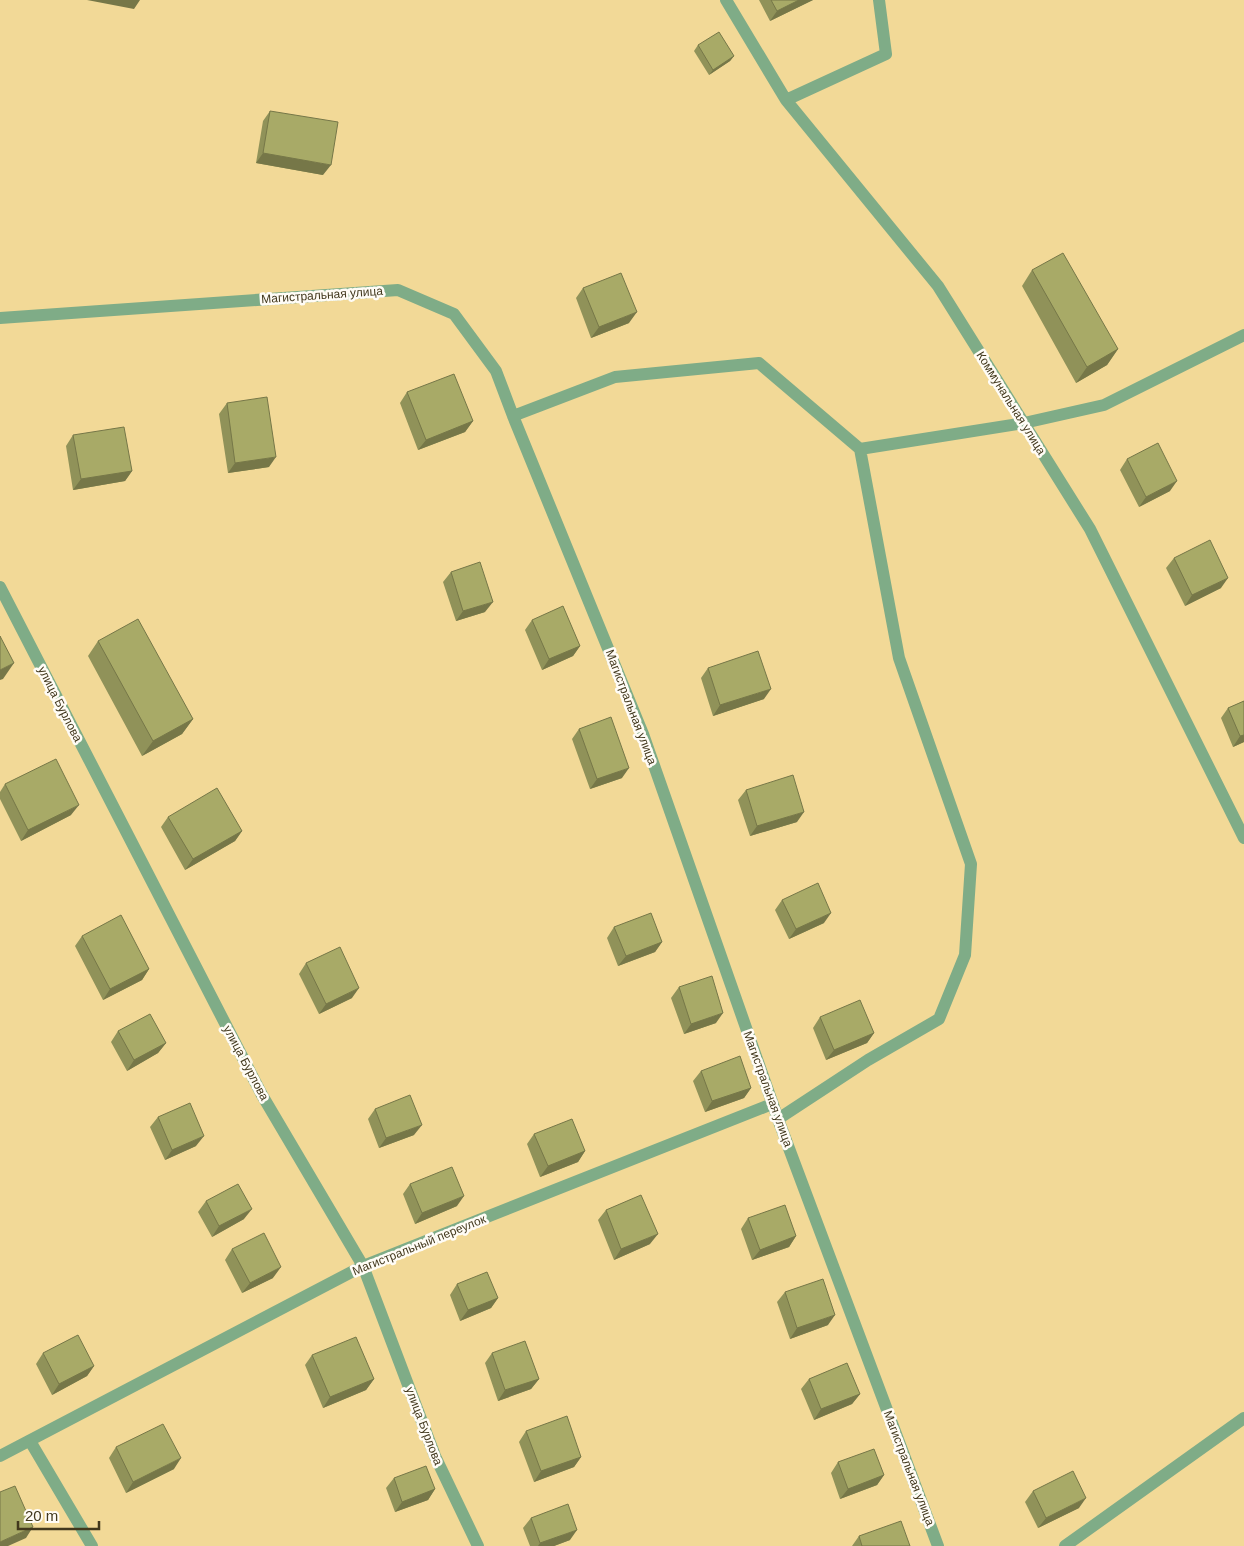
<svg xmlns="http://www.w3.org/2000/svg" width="1244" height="1546" font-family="Helvetica,sans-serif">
	<rect width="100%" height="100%" fill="#f2d997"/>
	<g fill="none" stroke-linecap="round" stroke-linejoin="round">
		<path stroke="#7fac87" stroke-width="12" d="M726,0L786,100L938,286L1090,529L1244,838
			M786,100L886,54L879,0
			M0,318L398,290L454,314L496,371L513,416L643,734L778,1119L938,1546
			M513,416L615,377L759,363L860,449L1024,423L1104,405L1244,335
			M0,587L262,1095L363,1266L435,1456L478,1546
			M778,1119L868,1060L939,1019L965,955L971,864L899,658L860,449
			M30,1441L92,1546
			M0,1456L363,1266L772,1104
			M1065,1546L1244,1418"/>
	</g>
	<path fill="#909259" d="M759,0H813L770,21Z
		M698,45L734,56L730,61L709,75L694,51Z
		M270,111L323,175L256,163L263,121Z
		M1032,270L1118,349L1107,365L1076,383L1022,286Z
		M583,288L629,323L591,338L576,298Z
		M407,392L473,421L465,432L418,450L400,403Z
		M227,403L269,467L228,473L219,414Z
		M73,435L132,471L125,481L73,490L66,446Z
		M1127,459L1170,491L1139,507L1120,470Z
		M1174,558L1221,588L1185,606L1166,568Z
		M451,572L485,612L456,621L443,582Z
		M532,620L580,646L573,656L542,670L525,630Z
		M98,641L193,719L182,734L142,756L88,656Z
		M708,668L764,699L713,716L701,678Z
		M1244,701V742L1233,747L1221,718L1228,708Z
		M579,729L622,778L590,789L572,739Z
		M5,784L71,815L21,841L0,799V792Z
		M746,790L797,822L750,836L738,800Z
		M168,817L242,831L235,841L185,870L161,827Z
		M782,900L824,923L789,939L775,910Z
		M614,927L662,942L655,952L618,966L607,938Z
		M82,936L149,969L142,980L103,1000L75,946Z
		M306,963L352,998L319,1014L299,974Z
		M679,987L716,1023L684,1034L671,998Z
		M820,1017L874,1033L867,1043L826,1060L813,1028Z
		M118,1031L166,1043L158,1053L127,1071L111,1042Z
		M701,1071L751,1088L744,1098L705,1112L693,1081Z
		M375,1109L414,1135L379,1148L368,1119Z
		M158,1117L196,1146L165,1160L150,1127Z
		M534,1134L585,1151L578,1162L540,1177L527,1144Z
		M410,1184L457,1206L415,1224L403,1194Z
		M206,1201L244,1219L212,1237L198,1212Z
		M606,1210L650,1244L614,1260L598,1220Z
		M748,1218L796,1236L789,1247L752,1260L741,1229Z
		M232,1249L273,1278L242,1293L225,1260Z
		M457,1284L498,1298L491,1308L460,1321L450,1295Z
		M785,1292L828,1325L790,1339L777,1302Z
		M43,1353L94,1366L87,1376L52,1395L36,1364Z
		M492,1353L539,1379L531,1389L498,1401L485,1363Z
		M312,1355L374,1379L366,1390L323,1408L305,1365Z
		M809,1379L860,1394L852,1404L814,1420L801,1389Z
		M526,1431L581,1457L574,1467L534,1482L519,1442Z
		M116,1447L174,1469L126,1493L109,1458Z
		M838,1462L884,1475L877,1485L840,1499L831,1473Z
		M394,1478L435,1489L428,1500L395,1512L386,1488Z
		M1033,1491L1079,1508L1038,1528L1025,1502Z
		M531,1518L570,1540L554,1546H530L523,1528Z
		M859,1536L910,1546H852Z"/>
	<path fill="#767748" d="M87,0H140L134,9Z
		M799,0H813L770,21L777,11Z
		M734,56L730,61L709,75L713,70Z
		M263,153L331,165L323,175L256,163Z
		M637,312L629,323L591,338L599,327Z
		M1118,349L1107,365L1076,383L1087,367Z
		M473,421L465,432L418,450L426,440Z
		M276,457L269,467L228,473L235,463Z
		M132,471L125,481L73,490L81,479Z
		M1177,481L1170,491L1139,507L1146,497Z
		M1228,578L1221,588L1185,606L1192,595Z
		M493,602L485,612L456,621L463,611Z
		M580,646L573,656L542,670L549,659Z
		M14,663L3,679L0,680V670Z
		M771,689L764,699L713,716L720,705Z
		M193,719L182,734L142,756L153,741Z
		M1244,735V742L1233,747L1240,736Z
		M629,768L622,778L590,789L597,779Z
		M79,805L71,815L21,841L28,830Z
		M804,812L797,822L750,836L757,826Z
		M242,831L235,841L185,870L193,859Z
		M831,913L824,923L789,939L796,929Z
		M662,942L655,952L618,966L626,956Z
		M149,969L142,980L103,1000L110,989Z
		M359,988L352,998L319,1014L326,1004Z
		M723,1013L716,1023L684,1034L691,1024Z
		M874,1033L867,1043L826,1060L834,1050Z
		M166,1043L158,1053L127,1071L134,1060Z
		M751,1088L744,1098L705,1112L712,1101Z
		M422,1125L414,1135L379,1148L386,1138Z
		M204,1136L196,1146L165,1160L172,1150Z
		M585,1151L578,1162L540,1177L548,1166Z
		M464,1196L457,1206L415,1224L422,1213Z
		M252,1209L244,1219L212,1237L219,1226Z
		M658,1234L650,1244L614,1260L621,1249Z
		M796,1236L789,1247L752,1260L760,1250Z
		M281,1267L273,1278L242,1293L250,1283Z
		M498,1298L491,1308L460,1321L468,1310Z
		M835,1315L828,1325L790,1339L797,1328Z
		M94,1366L87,1376L52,1395L59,1384Z
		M374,1379L366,1390L323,1408L330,1397Z
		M539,1379L531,1389L498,1401L505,1390Z
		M860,1394L852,1404L814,1420L821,1409Z
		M581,1457L574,1467L534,1482L541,1471Z
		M181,1458L174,1469L126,1493L133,1482Z
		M884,1475L877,1485L840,1499L848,1489Z
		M435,1489L428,1500L395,1512L402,1502Z
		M1086,1498L1079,1508L1038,1528L1046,1518Z
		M33,1527L26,1538L8,1546H0V1542Z
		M577,1530L570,1540L554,1546H538L540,1543Z"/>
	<path fill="#a8aa67" stroke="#767748" d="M771,0H799L777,11Z
		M719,32L734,56L713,70L698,45Z
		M270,111L338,122L331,165L263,153Z
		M1063,253L1118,349L1087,367L1032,270Z
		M621,273L637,312L599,327L583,288Z
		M454,374L473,421L426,440L407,392Z
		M267,397L276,457L235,463L227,403Z
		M124,427L132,471L81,479L73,435Z
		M1158,443L1177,481L1146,497L1127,459Z
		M1210,540L1228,578L1192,595L1174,558Z
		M480,562L493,602L463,611L451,572Z
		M563,606L580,646L549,659L532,620Z
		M138,619L193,719L153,741L98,641Z
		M0,636L14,663L0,670Z
		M758,651L771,689L720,705L708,668Z
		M1244,701V735L1240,736L1228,708Z
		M611,717L629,768L597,779L579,729Z
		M56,759L79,805L28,830L5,784Z
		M793,775L804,812L757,826L746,790Z
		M217,788L242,831L193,859L168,817Z
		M818,883L831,913L796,929L782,900Z
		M651,913L662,942L626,956L614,927Z
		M121,915L149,969L110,989L82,936Z
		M340,947L359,988L326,1004L306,963Z
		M712,976L723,1013L691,1024L679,987Z
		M860,1000L874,1033L834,1050L820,1017Z
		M150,1014L166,1043L134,1060L118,1031Z
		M740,1056L751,1088L712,1101L701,1071Z
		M410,1095L422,1125L386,1138L375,1109Z
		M190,1103L204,1136L172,1150L158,1117Z
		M572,1119L585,1151L548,1166L534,1134Z
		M452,1167L464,1196L422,1213L410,1184Z
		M238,1184L252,1209L219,1226L206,1201Z
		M641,1195L658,1234L621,1249L606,1210Z
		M785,1205L796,1236L760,1250L748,1218Z
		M264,1233L281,1267L250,1283L232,1249Z
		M487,1272L498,1298L468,1310L457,1284Z
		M823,1279L835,1315L797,1328L785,1292Z
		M78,1335L94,1366L59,1384L43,1353Z
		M356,1337L374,1379L330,1397L312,1355Z
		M525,1341L539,1379L505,1390L492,1353Z
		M847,1363L860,1394L821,1409L809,1379Z
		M567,1416L581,1457L541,1471L526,1431Z
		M163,1424L181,1458L133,1482L116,1447Z
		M874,1449L884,1475L848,1489L838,1462Z
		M426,1466L435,1489L402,1502L394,1478Z
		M1073,1471L1086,1498L1046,1518L1033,1491Z
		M15,1486L33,1527L0,1542V1492Z
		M568,1504L577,1530L540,1543L531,1518Z
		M901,1521L910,1546H862L859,1536Z"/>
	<g text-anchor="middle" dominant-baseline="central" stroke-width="5" stroke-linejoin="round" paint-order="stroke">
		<g font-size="12" fill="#42381d" stroke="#fffcf6">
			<text transform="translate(322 295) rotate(-4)">Магистральная улица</text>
			<text transform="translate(1011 403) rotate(58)">Коммунальная улица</text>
			<text transform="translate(60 704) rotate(63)">улица Бурлова</text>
			<text transform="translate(631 707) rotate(69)">Магистральная улица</text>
			<text transform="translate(246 1063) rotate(62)">улица Бурлова</text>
			<text transform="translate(768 1089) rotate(70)">Магистральная улица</text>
			<text transform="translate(419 1245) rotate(-22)">Магистральный переулок</text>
			<text transform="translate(424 1426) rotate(69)">улица Бурлова</text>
			<text transform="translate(909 1468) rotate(69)">Магистральная улица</text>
		</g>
	</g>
	<path d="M18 1521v8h81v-8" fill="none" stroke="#42381d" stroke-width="2.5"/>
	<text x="25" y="1521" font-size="15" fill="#42381d" stroke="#fffcf6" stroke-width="4" paint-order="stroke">20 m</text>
</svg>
